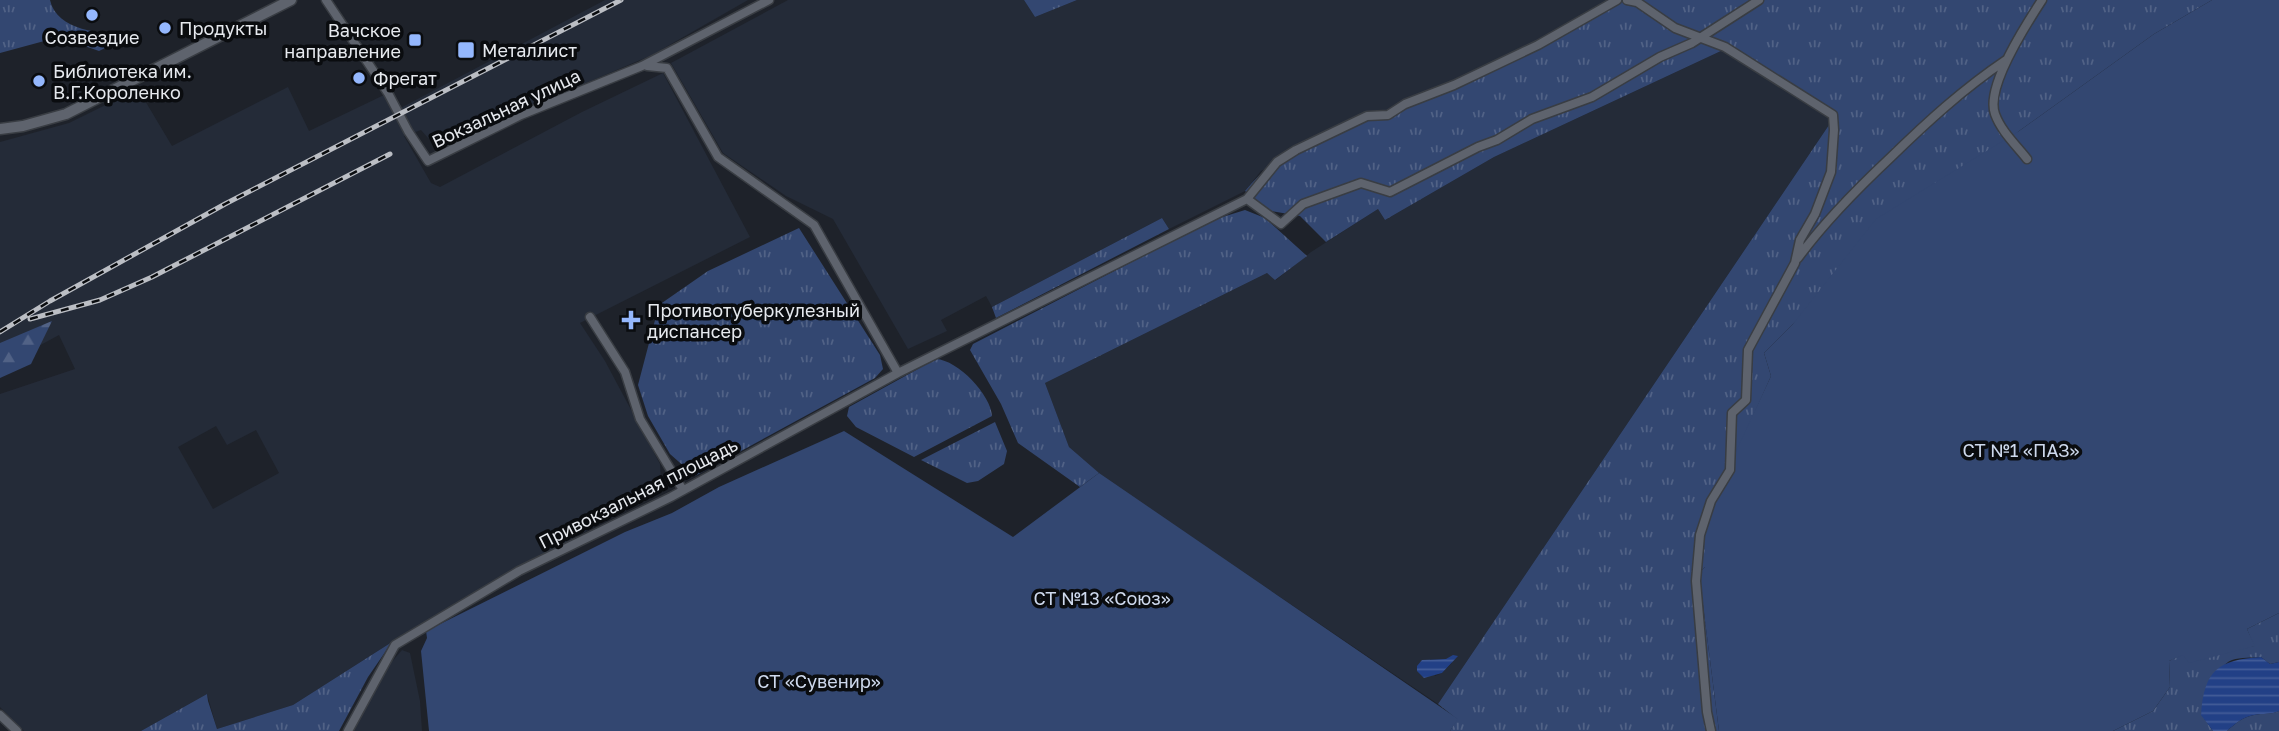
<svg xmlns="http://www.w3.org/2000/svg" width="2279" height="731" font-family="'Golos Text',sans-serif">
	<defs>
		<pattern id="grass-tufts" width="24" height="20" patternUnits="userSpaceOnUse" patternTransform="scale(1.75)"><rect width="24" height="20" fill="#334771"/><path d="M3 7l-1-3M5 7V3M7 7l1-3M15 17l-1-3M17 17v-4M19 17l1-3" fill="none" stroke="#516286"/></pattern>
		<pattern id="forest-firs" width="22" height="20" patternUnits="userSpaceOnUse" patternTransform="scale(1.75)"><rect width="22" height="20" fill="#334771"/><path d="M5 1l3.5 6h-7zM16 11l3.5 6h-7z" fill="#516286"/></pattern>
		<pattern id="water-rules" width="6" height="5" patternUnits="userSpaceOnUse" patternTransform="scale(1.75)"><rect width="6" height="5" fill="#224086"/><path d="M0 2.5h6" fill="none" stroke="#425c97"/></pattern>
	</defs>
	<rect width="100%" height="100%" fill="#1e222a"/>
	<path fill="#242b38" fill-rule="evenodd" d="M605,0H748L652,55L445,143L428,138L421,130L404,136L431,183L440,187L582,112L663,73L750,237L580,323L605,361L660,464L661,481L639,503L528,562L392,642L293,705L217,729L207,694L141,731H24L0,707V394L75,369L59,335L0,367V142L69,123L138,89L172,146L288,87L309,131L384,95L393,112ZM216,426L227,445L256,430L279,473L213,509L178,447Z
		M788,0H1024L1035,17L1077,0H1613L1538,42L1261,171L1245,191L1169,229L1162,218L992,307L986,296L941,320L947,331L908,349L833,219L786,196L723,153L671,63Z
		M1723,50L1828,117L1829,125L1438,704L1103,477L1069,447L1045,383L1267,273L1276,280L1311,252L1378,209L1385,220L1494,157ZM1430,659H1446L1452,663L1442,673L1435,676Z
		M402,650L410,653L420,701L422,731H354L382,673Z"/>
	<path fill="url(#grass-tufts)" d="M0,0H50C57,32 102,32 128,37L99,51L59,37L0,53Z
		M1024,0H1077L1035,17Z
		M1613,0H2212L2154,34L2019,131L1793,324L1764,353L1771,376L1705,524V567L1699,573L1719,731H1450L1457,719L1438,704L1829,125L1828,117L1723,50L1494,157L1385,220L1378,209L1326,242L1300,216L1271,211L1245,191C1286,140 1330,136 1387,112C1465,80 1540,41 1613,0Z
		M1245,210L1265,218L1307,256L1275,280L1267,273L1045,383L1069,447L1099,473L1080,487L1018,443L1001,404L970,350L973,344L1213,220Z
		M1162,218L1169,229L996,318L992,307Z
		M799,228L880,355L883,369L875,378L695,476L670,454L648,416L638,385L659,305L708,271Z
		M936,359C958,360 991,395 992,416L914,457L856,427L847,416L849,407Z
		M995,422L1007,451L1004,464L978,481L967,483L921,460Z
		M2279,613V662L2270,664L2261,657C2252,658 2241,657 2232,660C2214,667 2208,699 2201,714L2213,731H2113L2153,711L2170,687L2169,661L2183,654L2254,646L2247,629Z
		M392,642L368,677L339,731H141L207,694L208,701L217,729L293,705Z
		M2279,711V731H2227C2236,723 2243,717 2254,715C2263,713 2271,715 2279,711Z"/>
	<path fill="url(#forest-firs)" d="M52,321L31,364L0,378V343Z"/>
	<path fill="#334771" d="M2212,0H2279V613L2247,629L2255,646L2189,663L2183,655L2169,661L2170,687L2153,711L2113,731H1719L1699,573L1705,567V524L1713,501L1771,376L1764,353L1793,324L1876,219L2019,131L2154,34Z
		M844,431L1013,537L1099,473L1458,719L1450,731H429L421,651L427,638L426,631L625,532L672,513L719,487Z"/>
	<path fill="url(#water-rules)" d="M1453,655L1458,656L1442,673L1424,678L1417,671V666L1422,660L1446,659Z
		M2261,657L2270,664L2279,662V711C2271,715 2263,713 2254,715C2243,717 2236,723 2227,731H2213L2201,715C2204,670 2218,660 2261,657Z"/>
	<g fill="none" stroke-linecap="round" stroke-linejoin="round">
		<defs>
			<path id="minor" d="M326,0L388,93L408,131L428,161L521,115L642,66L769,0
				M1627,0L1637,2L1675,28L1725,47L1833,115L1834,130L1831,172L1815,214L1800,240L1795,263L1748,350L1746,400L1732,413L1730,470L1711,501L1700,535L1696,581L1707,712L1711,731
				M647,66L667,68L718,157L814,225L898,373
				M2027,159C2016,145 2001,131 1995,114C1985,87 2027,23 2042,0
				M1247,199L1281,224L1303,204L1361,183L1390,192L1478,147L1497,140L1532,119L1592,97L1660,57L1692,43L1759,0
				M1798,258C1825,221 1857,189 1890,158C1927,122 1963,89 2006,60
				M590,317L625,372L640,419L683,490
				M0,715L17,731
				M348,731L395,645L519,571L671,497L898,373L1247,199L1277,162L1296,150L1367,116L1388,115L1405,104L1454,85L1538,45L1617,0"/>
			<path id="tertiary" d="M0,129L23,126L66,114L291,0"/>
		</defs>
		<use href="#minor" stroke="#393d43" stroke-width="11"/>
		<use href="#tertiary" stroke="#393d43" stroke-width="13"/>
		<use href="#minor" stroke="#5e636d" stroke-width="8"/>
		<use href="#tertiary" stroke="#5e636d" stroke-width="10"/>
		<defs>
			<path id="rail" d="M30,319L100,300L152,277L390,154
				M0,332L50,301L225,204L621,0"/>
		</defs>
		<use href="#rail" stroke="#bbbec4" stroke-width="5"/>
		<use href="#rail" stroke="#0a0c0f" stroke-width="2.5" stroke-dasharray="8" stroke-linecap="butt"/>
	</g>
	<g fill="#94b7fd" stroke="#0a0c0f" stroke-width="2.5">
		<circle cx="92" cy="15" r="7"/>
		<circle cx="165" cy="28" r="7"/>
		<rect x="408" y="33" width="14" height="14" rx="3.5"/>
		<rect x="457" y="41" width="18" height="18" rx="3.5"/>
		<circle cx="359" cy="78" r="7"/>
		<circle cx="39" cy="81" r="7"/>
		<path d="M627.5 309.5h7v7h7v7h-7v7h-7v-7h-7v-7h7z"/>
	</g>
	<g text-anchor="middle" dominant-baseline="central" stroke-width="7" stroke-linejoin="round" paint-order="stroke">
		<g font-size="18" fill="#e6e9ee" stroke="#0a0c0f" text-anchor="start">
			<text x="179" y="28">Продукты</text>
			<text x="401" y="30" text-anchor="end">Вачское<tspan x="401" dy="21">направление</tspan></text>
			<text x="92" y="37" text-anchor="middle">Созвездие</text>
			<text x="482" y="50">Металлист</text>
			<text x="53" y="71">Библиотека им.<tspan x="53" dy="21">В.Г.Короленко</tspan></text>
			<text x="373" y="78">Фрегат</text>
			<text x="647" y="310">Противотуберкулезный<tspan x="647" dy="21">диспансер</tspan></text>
		</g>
		<g font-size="18" fill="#e6e9ee" stroke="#0a0c0f">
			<text transform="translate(506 108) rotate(-25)">Вокзальная улица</text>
			<text transform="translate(638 493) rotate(-27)">Привокзальная площадь</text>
		</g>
		<g font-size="18" fill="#ced9ed" stroke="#0a0c0f">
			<text x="2021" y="450">СТ №1 «ПАЗ»</text>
			<text x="1102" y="598">СТ №13 «Союз»</text>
			<text x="819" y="681">СТ «Сувенир»</text>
		</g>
	</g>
</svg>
